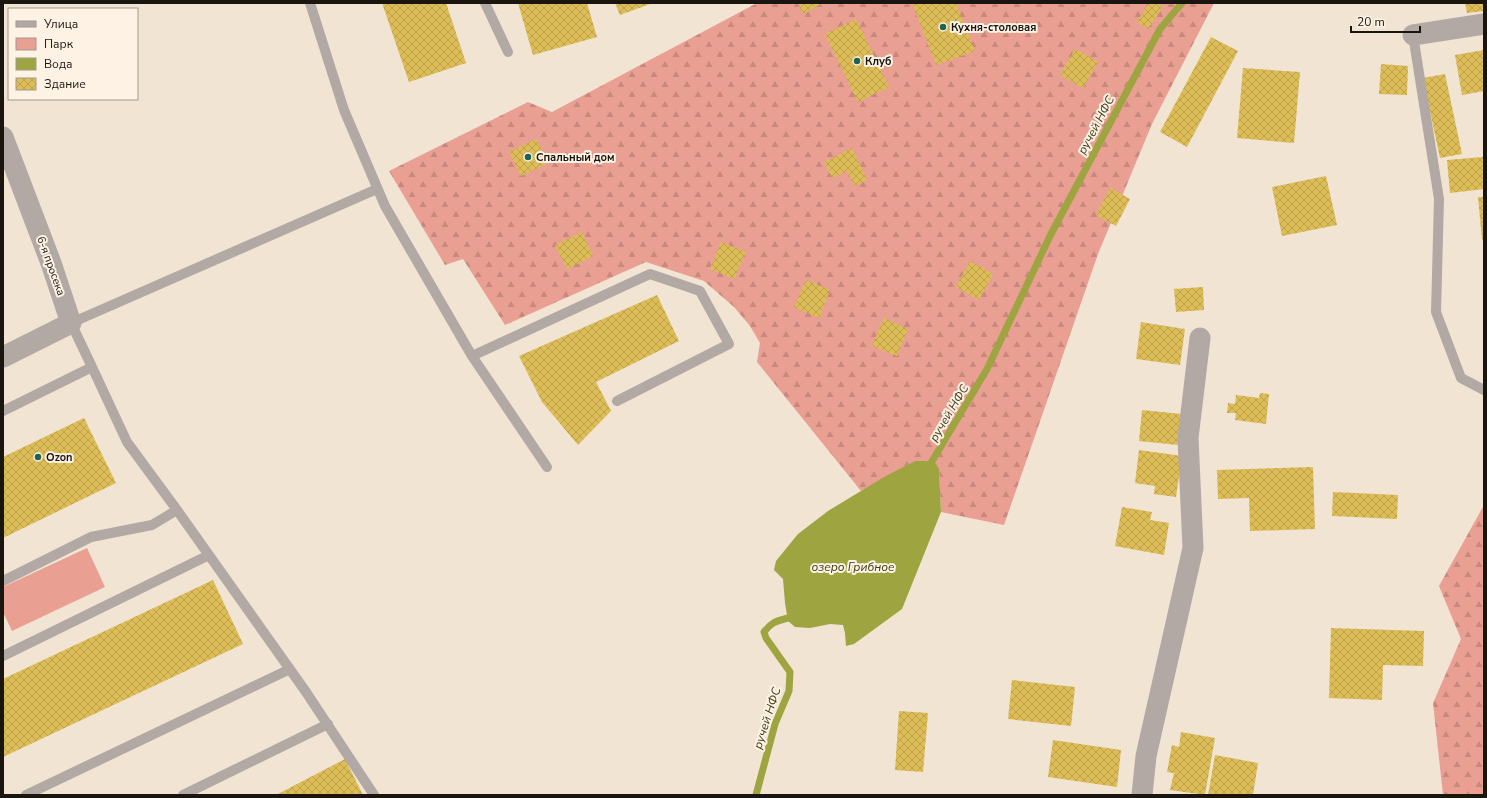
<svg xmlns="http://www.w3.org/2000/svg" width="1487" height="798" font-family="'Nunito Sans',sans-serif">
	<defs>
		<pattern id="forest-firs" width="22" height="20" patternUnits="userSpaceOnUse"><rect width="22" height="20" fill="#ea9f93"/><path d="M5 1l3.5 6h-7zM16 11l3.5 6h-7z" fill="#c8887e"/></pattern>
		<pattern id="building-cross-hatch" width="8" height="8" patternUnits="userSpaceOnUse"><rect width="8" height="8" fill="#ddbd58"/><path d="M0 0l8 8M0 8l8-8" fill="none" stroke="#bda24b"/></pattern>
	</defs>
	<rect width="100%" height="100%" fill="#f2e4d3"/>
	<path fill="#ea9f93" d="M87,548L105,587L12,631L3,612V587Z"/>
	<path fill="url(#forest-firs)" d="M757,3H1214L1152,124L1098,254L1004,525L941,512L939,469L915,461L861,491L757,362L760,343L750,326L734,307L704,281L646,262L505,325L463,259L445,265L389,171L528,102L552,112Z
		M1484,505V795H1443L1433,703L1461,639L1439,586Z"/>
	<path fill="#9ea43f" d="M915,461H934L939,469L941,512L902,609L854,644L846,646L845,633L843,625L830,624L810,628L795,627L788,621L785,603L783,579L774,570L776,561L798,534L828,511L884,477Z"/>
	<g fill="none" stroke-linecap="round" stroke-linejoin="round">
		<path stroke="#9ea43f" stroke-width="7" d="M928,468L987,369L1051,234L1160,29L1182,3
			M756,795L775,724L789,691L790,672L766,638L764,632C776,617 781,622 796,615"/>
	</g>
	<path fill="url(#building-cross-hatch)" d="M382,3H446L466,63L409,82Z
		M518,3H587L597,37L533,55Z
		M615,3H653L620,15Z
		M798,3H823L803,14Z
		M912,3H956L975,51L936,65Z
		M1149,3H1157L1163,7L1148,29L1137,22Z
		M1465,3H1484V11L1467,13Z
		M856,19L889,87L858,102L825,34Z
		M1211,37L1238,51L1187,147L1160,132Z
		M1075,49L1098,62L1083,88L1060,75Z
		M1484,50V91L1462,95L1455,55Z
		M1381,64L1408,66L1407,95L1379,94Z
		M1243,68L1300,72L1294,143L1237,138Z
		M1445,74L1462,154L1440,158L1423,78Z
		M536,139L548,163L521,176L509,152Z
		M852,148L867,180L855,186L847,171L832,178L824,162Z
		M1483,157L1484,189L1450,193L1447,160Z
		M1326,176L1337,225L1282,236L1272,187Z
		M1110,188L1130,199L1116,226L1096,215Z
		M1478,197H1484V240H1482Z
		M582,232L593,256L567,269L555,245Z
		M721,242L746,252L734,279L710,269Z
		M970,261L993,274L979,300L956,287Z
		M806,280L830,290L819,318L794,307Z
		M1203,287L1204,310L1176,312L1174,289Z
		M657,295L679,341L596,382L611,411L578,445L542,402L519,356Z
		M884,318L908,329L897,356L872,346Z
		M1141,322L1185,329L1180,365L1136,359Z
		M1260,393L1269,394L1266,424L1235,420L1236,413H1227L1228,403L1235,404L1236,395L1259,398Z
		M1142,410L1182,414L1178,445L1139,441Z
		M84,418L116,483L3,538V457Z
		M1139,450L1182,456L1176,497L1154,494L1155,486L1135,483Z
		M1313,467L1315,529L1250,531L1249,498L1218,499L1217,470Z
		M1333,492L1398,495L1397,519L1332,516Z
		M1122,507L1152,512L1150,520L1169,523L1164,555L1115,546Z
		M213,580L243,644L3,757V679Z
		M1331,628L1424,631L1423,666L1383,665L1382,700L1329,698Z
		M1012,680L1075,687L1071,726L1008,719Z
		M899,711L928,713L923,772L895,770Z
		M1181,732L1215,738L1205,795L1170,790L1174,773L1167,772L1172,745L1179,747Z
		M1053,740L1121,750L1117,787L1048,777Z
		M1215,755L1258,763L1253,795H1208Z
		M345,759L363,795H276Z"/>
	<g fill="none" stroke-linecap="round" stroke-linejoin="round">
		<path stroke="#b2a9a5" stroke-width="10" d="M310,3L344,110L385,206L472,356L547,467
			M485,3L508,52
			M1413,35L1439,199L1436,312L1461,378L1484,390
			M472,356L650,274L700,291L729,344L617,401
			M3,411L92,367L71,323L377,189
			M177,510L306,692L374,795
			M3,581L91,537L152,525L177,510L127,442L92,367
			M3,656L209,555
			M26,795L290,669
			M183,795L328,724"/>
		<path stroke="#b2a9a5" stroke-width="21" d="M1413,35L1484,24
			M3,137L51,263L71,323L3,357
			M1142,795L1146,756L1193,548L1188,438L1200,338"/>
	</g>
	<g fill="#1f6354" stroke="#fdf2e4" stroke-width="1.5">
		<circle cx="943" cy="27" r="4"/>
		<circle cx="857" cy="61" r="4"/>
		<circle cx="528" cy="157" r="4"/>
		<circle cx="38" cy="457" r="4"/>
	</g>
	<g text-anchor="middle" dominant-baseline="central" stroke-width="4" stroke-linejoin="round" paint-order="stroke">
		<g font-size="11" font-weight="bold" fill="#1a150f" stroke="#fdf2e4" text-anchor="start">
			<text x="951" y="27">Кухня-столовая</text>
			<text x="865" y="61">Клуб</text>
			<text x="536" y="157">Спальный дом</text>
			<text x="46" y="457">Ozon</text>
		</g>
		<g font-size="11" fill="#1a150f" stroke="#fdf2e4">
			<text transform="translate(51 266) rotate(70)">6-я просека</text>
		</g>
		<g font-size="12" font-style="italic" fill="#3a3d13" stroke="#fdf2e4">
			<text transform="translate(1096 125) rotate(-62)">ручей НФС</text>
			<text transform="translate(949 413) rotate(-59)">ручей НФС</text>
			<text x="853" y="567">озеро Грибное</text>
			<text transform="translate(767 718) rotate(-72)">ручей НФС</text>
		</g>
	</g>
	<rect width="1487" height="798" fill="none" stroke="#1a150f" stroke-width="8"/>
	<rect x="8" y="8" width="130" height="92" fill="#fdf2e4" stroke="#a29a8f"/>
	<rect x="16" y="21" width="20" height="6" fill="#b2a9a5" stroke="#a29a8f"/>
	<text x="44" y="28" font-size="12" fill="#1a150f">Улица</text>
	<rect x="16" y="38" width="20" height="12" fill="#ea9f93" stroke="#a29a8f"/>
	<text x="44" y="48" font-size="12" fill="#1a150f">Парк</text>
	<rect x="16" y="58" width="20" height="12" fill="#9ea43f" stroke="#a29a8f"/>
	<text x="44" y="68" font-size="12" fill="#1a150f">Вода</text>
	<rect x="16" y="78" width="20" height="12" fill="url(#building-cross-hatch)" stroke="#a29a8f"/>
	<text x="44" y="88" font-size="12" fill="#1a150f">Здание</text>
	<path d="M1351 26v6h69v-6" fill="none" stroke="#1a150f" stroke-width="2"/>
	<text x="1357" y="26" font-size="12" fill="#1a150f" stroke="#fdf2e4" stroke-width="3" paint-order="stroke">20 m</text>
</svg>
